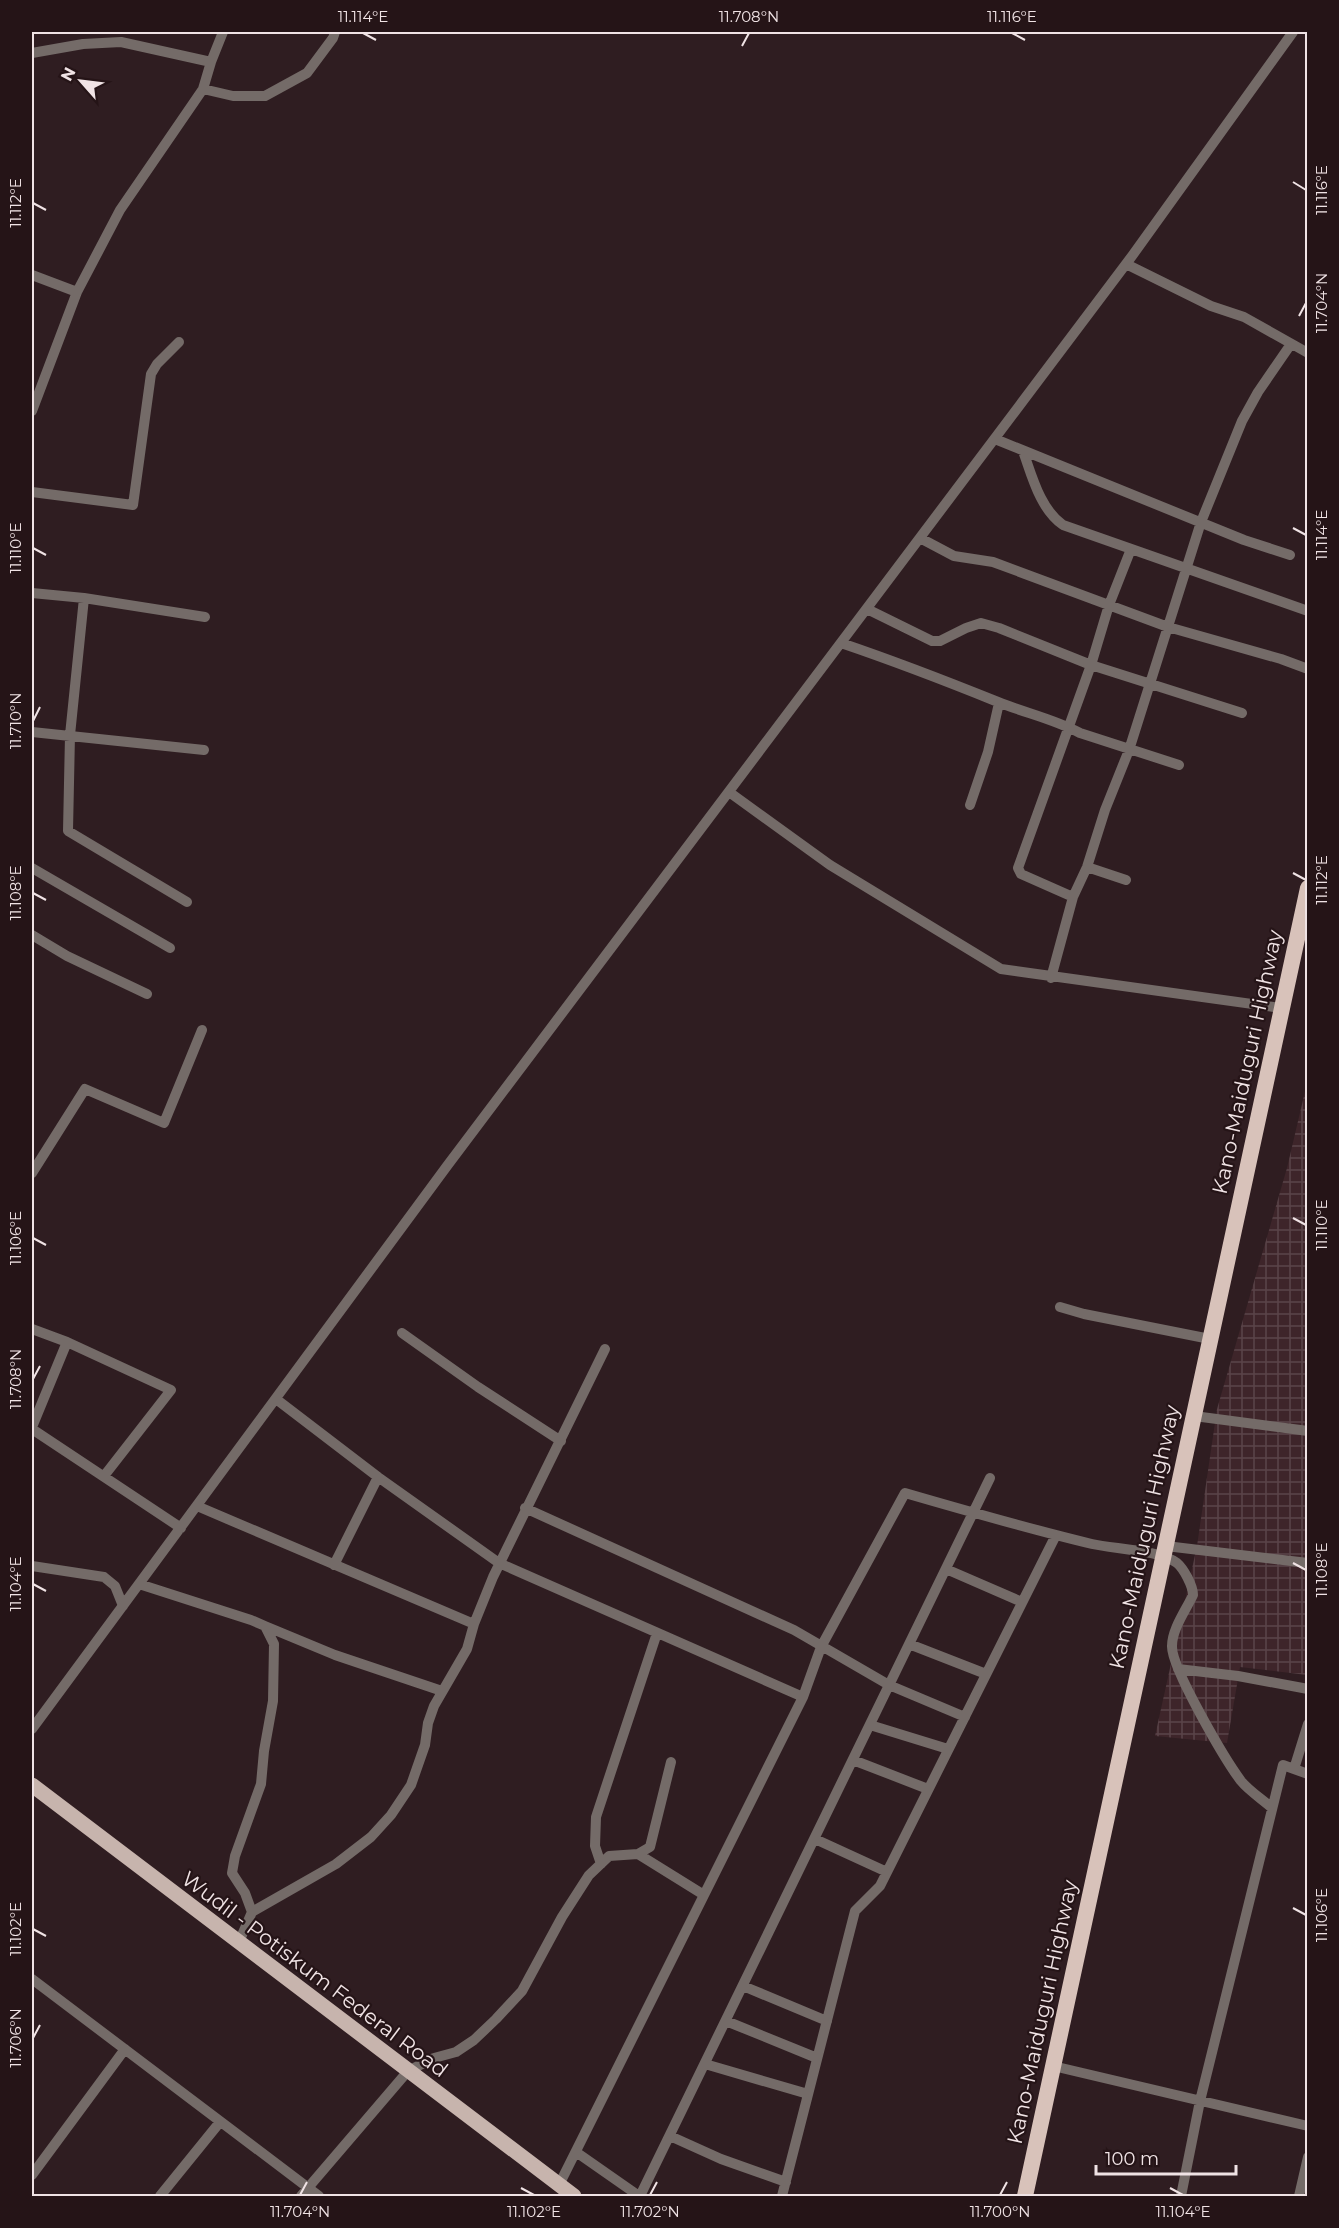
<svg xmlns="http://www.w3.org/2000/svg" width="1339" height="2228" font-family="Montserrat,sans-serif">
	<defs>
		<pattern id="industrial-grid" width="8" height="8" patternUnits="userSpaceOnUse" patternTransform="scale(1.5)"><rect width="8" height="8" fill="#3e252a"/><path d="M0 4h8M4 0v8" fill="none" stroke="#5a4449"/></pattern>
	</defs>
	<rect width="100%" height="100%" fill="#2f1d21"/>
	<path fill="url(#industrial-grid)" d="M1307,1083V1675L1240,1667L1227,1743L1155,1736L1197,1546L1217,1409L1287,1168Z"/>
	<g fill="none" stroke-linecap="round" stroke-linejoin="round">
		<path stroke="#746b68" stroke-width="10" d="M32,53L83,44L121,42L211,62L203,89
			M211,62L223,32
			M1126,264L1211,306L1244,317L1308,353
			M32,275L77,292
			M32,411L77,292L120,210L203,89L233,96H265L307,73L333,38L335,32
			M995,439L1244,540L1290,555
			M1023,451C1032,476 1040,509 1063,525L1308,611
			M32,492L133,505L151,374L157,364L179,342
			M920,538L954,556L993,562L1168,627L1281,659L1308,669
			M32,593L84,598L205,617
			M84,598L70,735L68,831L187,902
			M867,609L932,641H940L966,628L981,623L999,628L1091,665L1242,713
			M841,643C894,661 946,681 998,702C1025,713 1054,719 1080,733L1179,765
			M32,732L204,750
			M729,792L830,865L1001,969L1281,1008
			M970,805L988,752L999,703
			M1087,867L1126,880
			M32,868L170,948
			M1073,897L1021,874L1018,868L1091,665L1109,605L1131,549
			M32,935L67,956L147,994
			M1051,978L1073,897L1087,867L1105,810L1129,750L1201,522L1242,421L1258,392L1291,344
			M32,1173L85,1089L164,1123L202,1030
			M1060,1307L1084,1314L1210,1339
			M32,1329L67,1342L171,1390L104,1476
			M402,1333L478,1387L561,1441
			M276,1399L378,1477L499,1563L803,1697
			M1194,1416L1308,1431
			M32,1427L67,1342
			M32,1429L181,1528
			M197,1506L474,1624
			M525,1508L794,1630L889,1685L965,1717
			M1166,1546L1308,1563
			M334,1565L378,1477
			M32,1566L104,1577L115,1586L123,1606
			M946,1569L1022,1602
			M139,1584L251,1620L265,1626L274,1644L273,1701L264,1751L261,1784L235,1856L232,1873L245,1893L252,1912
			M265,1626L335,1655L442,1691
			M909,1644L986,1674
			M1178,1669L1238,1676L1308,1689
			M870,1725L948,1749
			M32,1729L447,1166L1132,256L1293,32
			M853,1760L928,1789
			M1294,1769L1308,1774
			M815,1839L887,1872
			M638,1854L704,1895
			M601,1864L595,1846L596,1817L657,1633
			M239,1942L252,1912L336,1864L371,1837L391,1815L411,1785L425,1745L428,1723L434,1706L467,1649L474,1624L493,1577L605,1349
			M32,1979L319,2196
			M743,1986L827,2021
			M726,2021L817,2058
			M705,2064L808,2094
			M1053,2066L1308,2126
			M670,2136L721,2159L786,2182
			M576,2152L639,2196
			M32,2175L125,2049
			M559,2185L803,1697L821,1647L905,1493C967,1511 1029,1529 1092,1544C1114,1549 1160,1550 1177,1563C1184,1569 1193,1586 1193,1595C1186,1610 1172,1629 1172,1646C1171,1668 1226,1761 1241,1781C1249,1791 1262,1799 1272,1808
			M160,2196L220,2122
			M301,2196L408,2071L434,2058L456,2052L474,2040L496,2019L522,1991L562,1917L589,1875L609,1856L638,1854L650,1847L671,1762
			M640,2196L990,1478
			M782,2196L855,1911L880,1886L1056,1535
			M1181,2196L1200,2101L1283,1765L1294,1769L1308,1724
			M1299,2196L1308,2157"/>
		<path stroke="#c7b4ad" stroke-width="15" d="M32,1785L574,2196"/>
		<path stroke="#d8c2ba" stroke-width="16" d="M1025,2196L1308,888"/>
	</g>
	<path fill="none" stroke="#f0e3e5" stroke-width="2" d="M363,33L376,40M1012,33L1025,40M742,46L749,33M1293,182L1306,190M33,203L46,210M1299,316L1306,303M1293,528L1306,535M33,548L46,555M33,721L40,707M1293,873L1306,880M33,893L46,900M1293,1218L1306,1225M33,1238L46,1245M33,1379L40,1366M1293,1563L1306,1570M33,1584L46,1591M1293,1908L1306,1915M33,1929L46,1936M33,2038L40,2025M521,2188L534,2195M1170,2188L1183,2195M300,2195L307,2182M650,2195L657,2182M1000,2195L1007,2182"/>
	<g text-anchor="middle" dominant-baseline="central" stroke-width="4.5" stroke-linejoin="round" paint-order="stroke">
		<g font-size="21" fill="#f0e3e5" stroke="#251417">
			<text transform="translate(1247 1062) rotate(-78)">Kano-Maiduguri Highway</text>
			<text transform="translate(1144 1537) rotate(-78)">Kano-Maiduguri Highway</text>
			<text transform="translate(315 1974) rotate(37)">Wudil - Potiskum Federal Road</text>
			<text transform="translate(1042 2012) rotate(-78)">Kano-Maiduguri Highway</text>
		</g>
	</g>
	<rect width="1339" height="2228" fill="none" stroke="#251417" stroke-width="66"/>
	<g transform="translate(81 81) rotate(298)" stroke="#251417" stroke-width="4.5" paint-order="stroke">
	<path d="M0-4.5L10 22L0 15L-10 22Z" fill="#f0e3e5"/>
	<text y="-9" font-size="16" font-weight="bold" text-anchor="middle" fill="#f0e3e5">N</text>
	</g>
	<path d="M1096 2165v9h140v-9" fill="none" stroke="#f0e3e5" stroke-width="3"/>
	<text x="1105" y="2165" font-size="18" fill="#f0e3e5" stroke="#251417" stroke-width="4.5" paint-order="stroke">100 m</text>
	<rect x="33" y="33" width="1273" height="2162" fill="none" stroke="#f0e3e5" stroke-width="2"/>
	<g font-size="15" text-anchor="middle" fill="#f0e3e5">
		<text x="363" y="22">11.114°E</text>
		<text x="749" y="22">11.708°N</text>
		<text x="1012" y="22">11.116°E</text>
		<text transform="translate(1322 190) rotate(-90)" y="5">11.116°E</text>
		<text transform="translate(16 203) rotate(-90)" y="5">11.112°E</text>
		<text transform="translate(1322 303) rotate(-90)" y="5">11.704°N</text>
		<text transform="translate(1322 535) rotate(-90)" y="5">11.114°E</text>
		<text transform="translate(16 548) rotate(-90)" y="5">11.110°E</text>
		<text transform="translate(16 721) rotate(-90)" y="5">11.710°N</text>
		<text transform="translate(1322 880) rotate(-90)" y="5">11.112°E</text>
		<text transform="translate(16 893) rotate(-90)" y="5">11.108°E</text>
		<text transform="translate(1322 1225) rotate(-90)" y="5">11.110°E</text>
		<text transform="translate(16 1238) rotate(-90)" y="5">11.106°E</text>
		<text transform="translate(16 1379) rotate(-90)" y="5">11.708°N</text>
		<text transform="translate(1322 1570) rotate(-90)" y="5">11.108°E</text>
		<text transform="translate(16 1584) rotate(-90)" y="5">11.104°E</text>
		<text transform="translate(1322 1915) rotate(-90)" y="5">11.106°E</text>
		<text transform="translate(16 1929) rotate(-90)" y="5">11.102°E</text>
		<text transform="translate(16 2038) rotate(-90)" y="5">11.706°N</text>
		<text x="300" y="2217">11.704°N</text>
		<text x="534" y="2217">11.102°E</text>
		<text x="650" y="2217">11.702°N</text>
		<text x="1000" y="2217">11.700°N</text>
		<text x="1183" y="2217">11.104°E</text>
	</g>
</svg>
